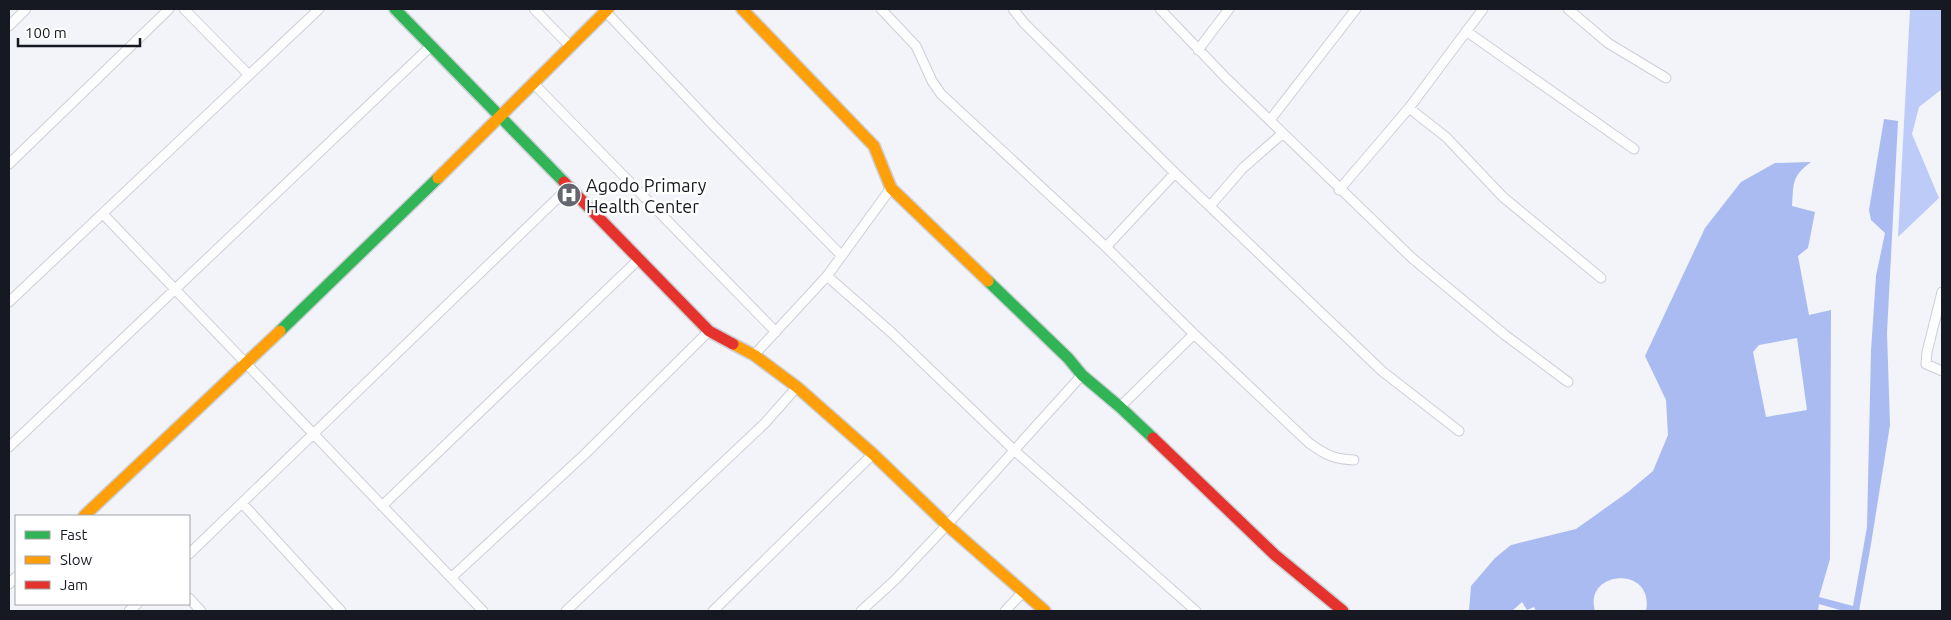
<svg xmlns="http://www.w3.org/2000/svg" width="1951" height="620" font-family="Ubuntu,sans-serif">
	<rect width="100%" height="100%" fill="#f2f4fa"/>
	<path fill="#bdcbf8" d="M1910,9H1942V89L1919,107L1912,134L1939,198L1898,237Z"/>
	<path fill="#a9bbf0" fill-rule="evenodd" d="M1884,119L1898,121L1887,333L1890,425L1871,544L1859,611H1843L1819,604L1818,611H1646C1655,565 1583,570 1595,611H1536L1534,607L1527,610L1522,602L1512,611H1469L1471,586L1495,558L1511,545L1576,529L1628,492L1653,471L1668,435L1666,400L1645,356L1705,228L1741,182L1775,163L1811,162C1791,177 1794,183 1792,206L1815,212L1808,248L1798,256L1809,315L1831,310L1830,559L1819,597L1853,606L1867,527L1871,351L1876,276L1885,233L1871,220L1869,210ZM1797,338L1807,410L1766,417L1753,352L1759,345Z"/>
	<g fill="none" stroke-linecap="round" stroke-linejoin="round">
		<defs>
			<path id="street" d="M184,9L249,75
				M534,9L570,46
				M881,9L916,46L932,81L941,94L1106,247L1194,334L1309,443C1326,455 1333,459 1354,460
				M1013,9L1024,23L1175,173L1382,371L1459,431
				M1160,9L1226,78L1412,258L1505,335L1568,382
				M1568,9L1608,43L1666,78
				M605,11L714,126L841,255
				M9,26L26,9
				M1466,31L1634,149
				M1198,50L1229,9
				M534,84L776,332
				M1409,108L1446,137L1503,197L1601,278
				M1270,120L1356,9
				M9,164L169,9
				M1339,190L1409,108L1483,9
				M1210,206L1243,168L1283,133
				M103,214L483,611
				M1106,247L1175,173
				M827,276L892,333L1015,451L1196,611
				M1942,292L1927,352L1926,364L1942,371
				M9,302L319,9
				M754,355L827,276L891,188
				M1120,407L1194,334
				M9,447L431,46
				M242,503L341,611
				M382,506L638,260
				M189,554L569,187
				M452,577L585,454L709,331
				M9,584L16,577
				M189,598L201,611
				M129,611L137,604
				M566,611L765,423L797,387
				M713,611L873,454
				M861,611L895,580L947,525L1082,375
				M1005,611L1023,592"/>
			<path id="fast" d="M395,9L564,182
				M988,281L1068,358L1082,375L1120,407L1153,438
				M280,331L438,178"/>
			<path id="slow" d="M742,9L874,146L891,188L988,281
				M438,178L608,9
				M733,344L754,355L797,387L873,454L947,525L1045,611
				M84,516L280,331"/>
			<path id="jam" d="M564,182L709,331L733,344
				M1153,438L1275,555L1343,611"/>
		</defs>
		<use href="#street" stroke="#cccfd6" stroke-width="11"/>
		<use href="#fast" stroke="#cccfd6" stroke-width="14"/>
		<use href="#slow" stroke="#cccfd6" stroke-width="14"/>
		<use href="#jam" stroke="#cccfd6" stroke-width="14"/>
		<use href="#street" stroke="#fdfdfe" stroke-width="9"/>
		<use href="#fast" stroke="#30b455" stroke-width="11"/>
		<use href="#slow" stroke="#ff9f0a" stroke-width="11"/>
		<use href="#jam" stroke="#e5322d" stroke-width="11"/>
	</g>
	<defs>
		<symbol id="hospital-disc" viewBox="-11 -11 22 22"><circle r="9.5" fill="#63666e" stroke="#fff"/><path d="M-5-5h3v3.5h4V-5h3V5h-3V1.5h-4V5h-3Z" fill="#fff"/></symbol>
	</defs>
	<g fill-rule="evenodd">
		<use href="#hospital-disc" x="555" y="181" width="28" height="28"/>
	</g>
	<g text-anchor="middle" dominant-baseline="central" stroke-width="5" stroke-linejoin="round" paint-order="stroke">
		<g font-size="18" fill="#161922" stroke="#fff" text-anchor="start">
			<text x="586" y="185">Agodo Primary<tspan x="586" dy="21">Health Center</tspan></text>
		</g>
	</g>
	<rect width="1951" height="620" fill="none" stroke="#161922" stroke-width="20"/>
	<rect x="15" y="515" width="175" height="90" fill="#ffffff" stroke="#a2a3a7"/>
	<rect x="25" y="531" width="25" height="8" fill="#30b455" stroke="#a2a3a7"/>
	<text x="60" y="540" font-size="15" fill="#161922">Fast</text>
	<rect x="25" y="556" width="25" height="8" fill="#ff9f0a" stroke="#a2a3a7"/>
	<text x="60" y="565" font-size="15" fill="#161922">Slow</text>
	<rect x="25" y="581" width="25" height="8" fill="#e5322d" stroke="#a2a3a7"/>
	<text x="60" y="590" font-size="15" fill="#161922">Jam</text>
	<path d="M18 38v8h122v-8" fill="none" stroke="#161922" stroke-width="2.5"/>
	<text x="25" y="38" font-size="15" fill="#161922" stroke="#ffffff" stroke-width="4" paint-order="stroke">100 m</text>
</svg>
